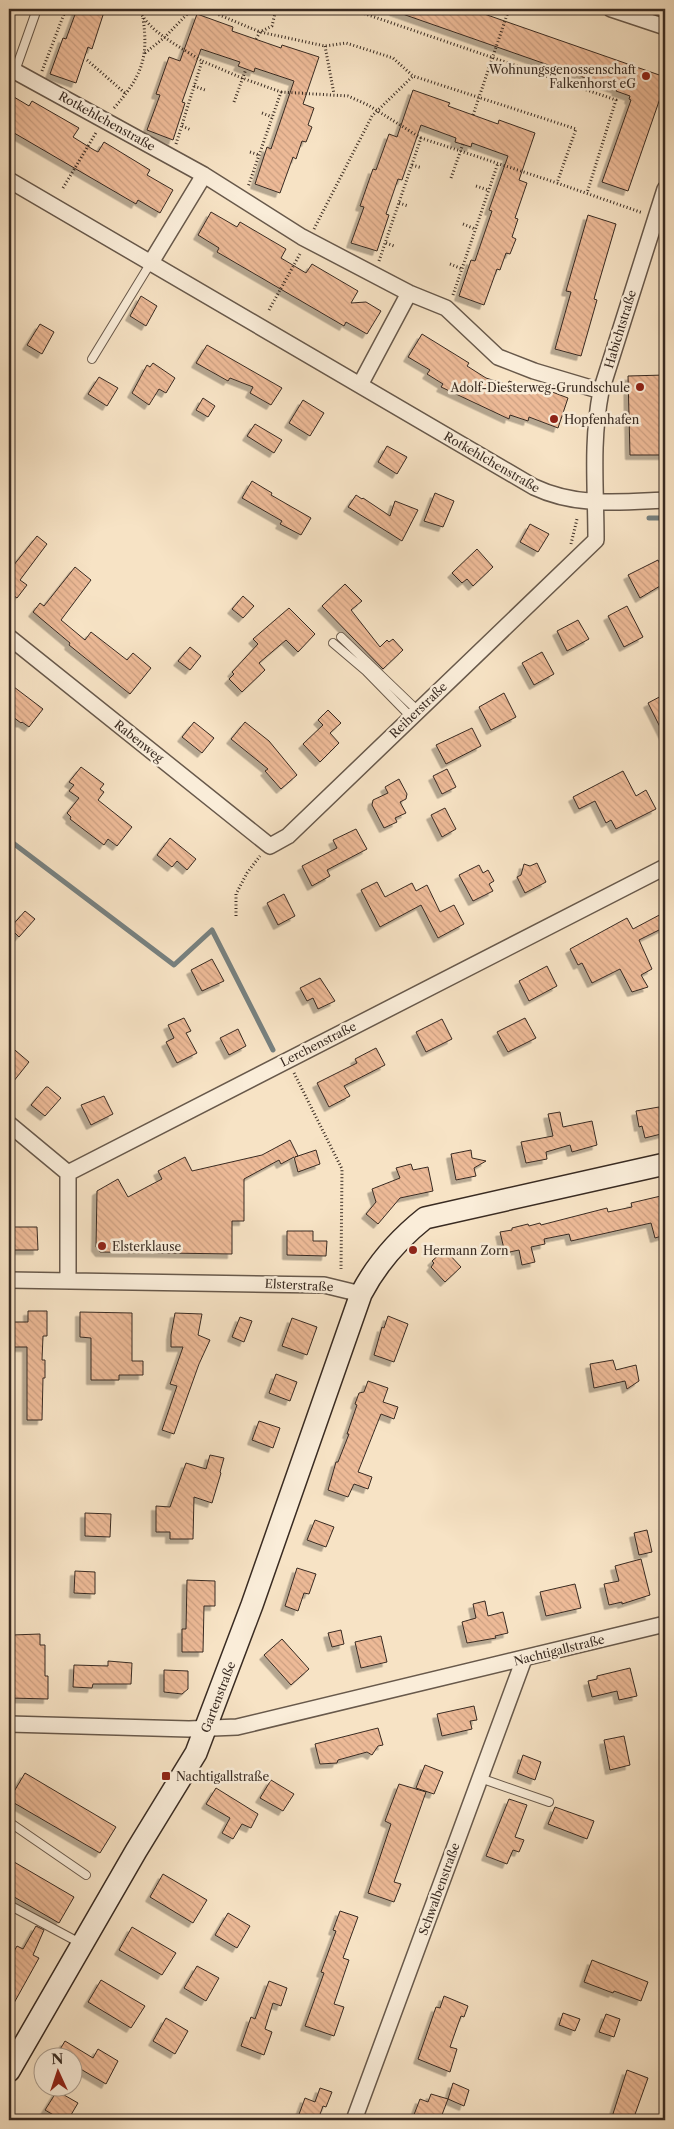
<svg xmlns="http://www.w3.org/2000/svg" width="674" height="2129" font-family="'Libre Caslon Text',serif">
	<defs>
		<pattern id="building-back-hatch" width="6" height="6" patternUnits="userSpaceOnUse" patternTransform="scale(1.25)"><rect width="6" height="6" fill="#edba97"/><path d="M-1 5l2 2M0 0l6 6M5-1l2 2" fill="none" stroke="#cca082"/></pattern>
		<filter id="shadow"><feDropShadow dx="-4.5" dy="4.5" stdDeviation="0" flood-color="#0004"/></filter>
	</defs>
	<rect width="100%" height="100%" fill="#f7e3c5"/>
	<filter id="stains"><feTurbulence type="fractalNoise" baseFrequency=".004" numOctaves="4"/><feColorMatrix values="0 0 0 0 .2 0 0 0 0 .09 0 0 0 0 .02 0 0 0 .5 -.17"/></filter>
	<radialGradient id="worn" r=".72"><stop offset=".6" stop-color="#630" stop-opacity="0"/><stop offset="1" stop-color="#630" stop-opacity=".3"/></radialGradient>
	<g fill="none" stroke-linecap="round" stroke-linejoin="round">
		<path stroke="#778180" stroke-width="5" d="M649,518H665
			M9,840L174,965L212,930L273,1050"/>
	</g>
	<path fill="url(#building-back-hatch)" stroke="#392b22" filter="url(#shadow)" d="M77,9H102L101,11L104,12L92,49L88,47L76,83L50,74L63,38L66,39Z
		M394,9H470L665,77V84L628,191L602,182L631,100L629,99L630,96L616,91L617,89L394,11Z
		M197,14L233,27L232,31L281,48L282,45L319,57L303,104L314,108L308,125L312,127L306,142L302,141L296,159L293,157L280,193L255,184L267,147L271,149L294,81L255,68L254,72L238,66L240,62L201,49L182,102L185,103L173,140L147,130L160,95L156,94L169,57L180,61Z
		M413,90L450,103L448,106L498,124L499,120L535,133L519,180L527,183L515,218L518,219L512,237L516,239L510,254L506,253L500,270L497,269L484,305L459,296L471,260L475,261L492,211L489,210L508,156L472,143L471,147L455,142L456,138L421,125L402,180L398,179L386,214L389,215L377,251L351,243L364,207L360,206L373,169L376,170L389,134L397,137Z
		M9,94L29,106L32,101L79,128L73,137L94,150L98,152L104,142L150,170L147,175L173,190L160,213L138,200L136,204L9,130Z
		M211,212L237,227L240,222L286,249L281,258L306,273L312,264L358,291L351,303L366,302L381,311L367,334L346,322L344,326L217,252L219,248L198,235Z
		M588,215L616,224L594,299L597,300L581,356L555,349L571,292L566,291Z
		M141,296L157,306L146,326L130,316Z
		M40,324L54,332L42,354L27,345Z
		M422,334L469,363L467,366L486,378L508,385L509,381L537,392L539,387L568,398L558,428L529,417L528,421L510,415L509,419L441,387L443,384L427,374L430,370L408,357Z
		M207,345L282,388L271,405L250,393L253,387L230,378L228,381L196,363Z
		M153,363L175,378L166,393L159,389L149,405L132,393L147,365L150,367Z
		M665,375V455H630L628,376Z
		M99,377L118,388L107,406L88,394Z
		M203,398L215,406L208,417L196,410Z
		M303,400L324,413L310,436L289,423Z
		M255,424L282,440L274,453L247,436Z
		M387,446L407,457L397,474L378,462Z
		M252,481L272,493L271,495L311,518L301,535L280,524L282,521L242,498Z
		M435,493L454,501L443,527L424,521Z
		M356,495L362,499L363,498L390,516L395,501L418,510L402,541L348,507Z
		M530,524L549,534L538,552L520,542Z
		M37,536L47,544L20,580L27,585L17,598L10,593L9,595V571Z
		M477,549L493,567L473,586L467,579L462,583L452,573Z
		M658,560L665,575V583L640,598L628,575Z
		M75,567L91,580L61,620L85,640L91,632L127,660L133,653L151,668L130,694L69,645L70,643L33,612L40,603L44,606Z
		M345,584L362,601L351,610L380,647L387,640L389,642L393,639L403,650L383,669L322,606Z
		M243,596L254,606L243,618L232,609Z
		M627,606L643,637L624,647L608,616Z
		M289,608L315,634L298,652L286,640L259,663L265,670L242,692L229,679L234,674L232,672L258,644L253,639Z
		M578,620L589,639L567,651L557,631Z
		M190,647L201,656L190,670L178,661Z
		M542,652L554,674L534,685L522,663Z
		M14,687L43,709L29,727L22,722L21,723L9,714V694Z
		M504,693L516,717L491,730L479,707Z
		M665,694V737L648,703Z
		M328,710L341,723L330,733L339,743L320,762L303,744L323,725L318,720Z
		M194,722L214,738L202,753L182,737Z
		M245,722L269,741L297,775L281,789L265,771L268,769L231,739Z
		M472,728L481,746L446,764L436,745Z
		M81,767L104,784L100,789L104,792L98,800L132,827L117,846L108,839L104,845L70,819L71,817L67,813L79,798L69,791L74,785L69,782Z
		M447,769L456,787L442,794L433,776Z
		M623,771L636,796L646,790L656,809L616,829L611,820L606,823L595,801L579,809L573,797Z
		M399,779L407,794L406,799L400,802L406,813L395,818L397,822L384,828L372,805L373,800L388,793L385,787Z
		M445,808L456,829L442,837L431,815Z
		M356,829L367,849L327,870L330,876L312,886L302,866L337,848L333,840Z
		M170,838L196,859L187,870L177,861L172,867L157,855Z
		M537,863L546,882L525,893L517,877L521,875L524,864L530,866Z
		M479,865L483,873L488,870L494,881L489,884L493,891L473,901L459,875Z
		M377,882L385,897L412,883L416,891L427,885L440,912L454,905L464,924L438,938L421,905L380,927L361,890Z
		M284,894L295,916L278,925L267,903Z
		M25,911L35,919L19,937L10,928Z
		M665,912V927L639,940L652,969L641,975L648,987L632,992L620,969L592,983L582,963L578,965L570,949L627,918L633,929Z
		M212,959L224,981L202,991L191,970Z
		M547,966L557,986L529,1001L519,981Z
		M320,978L335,1001L318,1009L313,998L307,1001L300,988Z
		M184,1018L191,1031L186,1033L197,1053L177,1063L166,1042L174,1038L168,1025Z
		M525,1018L536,1038L508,1052L497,1032Z
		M442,1019L452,1039L426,1052L416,1032Z
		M238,1029L246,1046L229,1055L220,1038Z
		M9,1045L29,1062L9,1087Z
		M376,1048L385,1065L344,1086L350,1096L329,1107L317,1083L357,1063L355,1059Z
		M46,1087H48L61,1098L45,1116L31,1105Z
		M104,1096L113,1114L91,1125L81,1105Z
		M659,1107L665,1133L645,1138L642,1126L639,1127L636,1111Z
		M560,1112L563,1127L592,1121L597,1145L572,1152L570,1145L546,1152L547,1159L526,1163L521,1142L553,1136L548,1114Z
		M290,1140L298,1156L295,1157L316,1150L320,1164L298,1172L294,1157L281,1164L279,1160L244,1179V1221H232V1254L100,1252L96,1247L97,1191L118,1179L128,1197L162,1179L158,1171L185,1157L192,1171L262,1155Z
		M471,1150L472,1158L486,1161L474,1168L476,1176L456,1180L451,1154Z
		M411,1164L413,1170L428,1167L433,1191L400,1198L378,1224L366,1214L376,1202L372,1189L400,1178L396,1168Z
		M665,1195V1235L655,1238L651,1223L571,1241L569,1234L544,1239L545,1244L531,1247L535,1262L522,1265L519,1250L505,1253L500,1232L512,1230V1228L528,1224L529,1226L540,1223L541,1225L607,1208L608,1212L632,1207L631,1203Z
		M11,1227H37L38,1250H12Z
		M287,1231H313V1241H327L326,1256L287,1255Z
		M447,1252L461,1267L445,1282L431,1267L434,1263L432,1261L441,1253L443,1255Z
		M28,1311H47V1336H43L42,1360H45V1378H43L42,1420H27V1347H9V1322H28Z
		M80,1312L132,1313V1361H143V1375H119V1380H91V1338L80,1337Z
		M175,1313L202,1314L198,1335L210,1340L199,1364L174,1434L162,1430L177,1386L170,1384L183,1347H171V1335Z
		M388,1316L408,1324L394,1362L374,1355L382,1327L384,1328Z
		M240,1317L252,1321L244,1342L232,1337Z
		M292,1318L317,1327L307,1355L282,1346Z
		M613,1360L616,1370L636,1365L639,1381L627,1389L625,1381L594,1388L590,1364Z
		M276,1374L297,1382L290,1401L269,1393Z
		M368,1381L388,1388L383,1402L398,1407L394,1419L381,1414L358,1472L372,1477L368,1489L354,1484L348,1497L328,1490L336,1462H338L349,1434H347L357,1405L355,1404L359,1393L364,1392Z
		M259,1421L280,1428L273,1448L252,1440Z
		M210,1455L224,1458L220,1472L221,1473L212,1503L194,1497L193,1539H170V1532H156V1506L170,1507L186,1463L206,1469Z
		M85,1513L111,1514L110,1537L85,1536Z
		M315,1520L334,1527L326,1547L307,1540Z
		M647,1530L652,1552L639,1555L634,1533Z
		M641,1559L650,1595L622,1604V1602L609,1605L604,1584L619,1581L615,1566Z
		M297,1568L316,1574L309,1594L304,1593L298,1611L285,1606Z
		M75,1571L95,1572V1594L74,1593Z
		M187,1580L215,1581V1606H204L203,1652H182V1629H186Z
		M575,1584L581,1608L546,1616L540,1592Z
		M485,1601L488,1616L503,1612L508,1633L495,1636L496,1638L467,1643L462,1622L476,1618L473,1604Z
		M341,1630L344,1644L332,1647L328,1633Z
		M40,1634V1645H45V1676H48V1699L10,1698L12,1635Z
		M381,1636L387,1662L361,1668L355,1642Z
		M282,1639L309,1669L291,1685L264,1655Z
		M108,1661L132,1663L131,1684H93L92,1688L73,1687L74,1665L108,1666Z
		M630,1668L637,1696L619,1700L617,1691L592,1697L588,1681L597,1679V1676Z
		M164,1670L188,1671V1689L182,1694L164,1692Z
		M474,1706L477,1720L470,1721L472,1729L442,1736L437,1714Z
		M378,1728L383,1745L378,1746L372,1755L367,1752L338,1760L337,1763L320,1764L315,1744Z
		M624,1736L630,1765L610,1770L604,1740Z
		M523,1755L541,1762L535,1780L517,1773Z
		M425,1765L443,1772L434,1794L416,1788Z
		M25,1773L116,1827L100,1853L9,1800Z
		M271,1780L294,1794L283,1811L260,1798Z
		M399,1784L426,1792L394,1882L401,1884L394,1902L368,1893L391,1824L385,1821Z
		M216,1788L258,1814L251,1828L242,1824L233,1839L222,1833L230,1818L206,1804Z
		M509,1799L527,1805L515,1837L524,1840L519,1852L513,1850L507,1864L486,1856Z
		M555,1807L594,1821L587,1839L548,1824Z
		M9,1859L74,1897L59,1923L9,1894Z
		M163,1874L207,1900L193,1923L150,1897Z
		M340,1911L358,1917L343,1958L349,1960L334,2004L344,2007L334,2036L305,2026L324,1973L321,1972L336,1931L333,1930Z
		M228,1913L250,1926L237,1948L215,1935Z
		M36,1926L44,1930L33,1955L39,1958L9,2012V1960L17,1946L23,1949Z
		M132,1927L176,1953L162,1975L119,1950Z
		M592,1960L648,1982L641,2001L614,1991L613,1993L584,1982Z
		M197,1966L219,1978L206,2001L184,1988Z
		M101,1980L145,2006L131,2028L88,2002Z
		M269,1981L287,1988L281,2006L273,2003L265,2029L272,2032L264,2055L241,2046L251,2017L255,2019Z
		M444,1996L468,2006L464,2017L461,2016L450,2047L457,2049L450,2072L418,2059L436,2007L440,2008Z
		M563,2013L580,2019L575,2031L559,2025Z
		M606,2014L620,2019L614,2037L599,2032Z
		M166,2018L188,2031L175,2054L153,2041Z
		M65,2041L93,2058L98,2049L118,2061L106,2084L72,2064V2056H56Z
		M627,2070L648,2078L633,2120H611Z
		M453,2083L469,2090L464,2106L448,2099Z
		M320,2088L332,2092L326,2107L323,2106L318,2120H305L298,2117L305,2098L315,2102Z
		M57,2091L78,2103L68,2120H62L45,2110Z
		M431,2094L448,2099L440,2120H412L420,2099L428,2102Z"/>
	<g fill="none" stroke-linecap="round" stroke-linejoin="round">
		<defs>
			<path id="lane" d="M15,71L37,9
				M92,359L150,264
				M341,637L418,711
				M333,643L366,671L411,717
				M480,1778L549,1802
				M9,1822L86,1875
				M9,1905L80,1943"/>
			<path id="street" d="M611,9L665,27
				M9,68L204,175L302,237L409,293L446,308L498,357L534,371L601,391
				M9,180L534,487C576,507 620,502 665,500
				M150,264L204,175
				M360,385L409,293
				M9,637L270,846L288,836L596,540C596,488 591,443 601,391L665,189
				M9,1124L68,1173
				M9,1280L324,1285L361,1294
				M68,1281V1173L665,867
				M9,1724L189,1729L237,1727L665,1624
				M354,2120L524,1659"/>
			<path id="secondary" d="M9,2071L136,1851L196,1753L252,1605L361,1294C376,1265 400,1238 425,1218L665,1164"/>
		</defs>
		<use href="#lane" stroke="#68594b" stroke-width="10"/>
		<use href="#street" stroke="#68594b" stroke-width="18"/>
		<use href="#secondary" stroke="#392b22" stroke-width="24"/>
		<path stroke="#392b22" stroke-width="3" stroke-dasharray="1 2.5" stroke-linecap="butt" d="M139,9C148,32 181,47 202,61
			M210,9L217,14L260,32L325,46L346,43L393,58L413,76L576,129L557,183L643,213
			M351,9L616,100L587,193
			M256,39L260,32L272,26L276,9
			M325,46L334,94
			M145,53L165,37L192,9
			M87,60L126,94
			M42,71L66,9
			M194,86L205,90
			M281,92L348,96L368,105L421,138
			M234,102L246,69
			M114,108C141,77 149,59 143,18
			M262,113L272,117
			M473,115L509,9
			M182,126L191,130
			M176,144L202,61L242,78L281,92L248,187
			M250,152L259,155
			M412,165L422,168
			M451,178L463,144
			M476,186L488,190
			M63,188L97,131
			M399,203L408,206
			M463,224L475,229
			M314,229L372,116L413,76
			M386,243L394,246
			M379,261L421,138L557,183
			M450,264L462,269
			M453,295L498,163
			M269,310L301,252
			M571,544L577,519
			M236,916V894L247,873L260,856
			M294,1073L342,1169L341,1269"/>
		<use href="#lane" stroke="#faedd9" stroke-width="8"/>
		<use href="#street" stroke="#faedd9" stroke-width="15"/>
		<use href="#secondary" stroke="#faedd9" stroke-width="21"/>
	</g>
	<g fill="#8f2418" stroke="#faedd9" stroke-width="2">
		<circle cx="646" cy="76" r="5"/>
		<circle cx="640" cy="387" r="5"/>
		<circle cx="554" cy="419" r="5"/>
		<circle cx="102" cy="1246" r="5"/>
		<circle cx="413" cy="1250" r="5"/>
		<rect x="161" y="1771" width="10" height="10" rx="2.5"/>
	</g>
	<g text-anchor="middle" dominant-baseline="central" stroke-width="5" stroke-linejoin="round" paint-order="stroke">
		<g font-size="12" fill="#392b22" stroke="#faedd9" text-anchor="start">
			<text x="636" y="69" text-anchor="end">Wohnungsgenossenschaft<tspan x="636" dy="14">Falkenhorst eG</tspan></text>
			<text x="630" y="387" text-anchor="end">Adolf-Diesterweg-Grundschule</text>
			<text x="564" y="419">Hopfenhafen</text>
			<text x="112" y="1246">Elsterklause</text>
			<text x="423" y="1250">Hermann Zorn</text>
			<text x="176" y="1776">Nachtigallstraße</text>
		</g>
		<g font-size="12" fill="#392b22" stroke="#faedd9">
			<text transform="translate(107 121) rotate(29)">Rotkehlchenstraße</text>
			<text transform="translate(620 329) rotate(-73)">Habichtstraße</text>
			<text transform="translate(492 462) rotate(30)">Rotkehlchenstraße</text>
			<text transform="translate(418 710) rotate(-44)">Reiherstraße</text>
			<text transform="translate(139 741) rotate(39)">Rabenweg</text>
			<text transform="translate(318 1044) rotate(-27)">Lerchenstraße</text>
			<text transform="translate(299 1285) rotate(3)">Elsterstraße</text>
			<text transform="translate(559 1650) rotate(-14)">Nachtigallstraße</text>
			<text transform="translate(218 1697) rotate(-69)">Gartenstraße</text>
			<text transform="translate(439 1889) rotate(-70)">Schwalbenstraße</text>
		</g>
	</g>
	<rect width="674" height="2129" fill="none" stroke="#f7e3c5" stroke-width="30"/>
	<rect x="10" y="10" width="654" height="2109" fill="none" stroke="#392b22" stroke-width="2.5"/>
	<rect x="15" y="15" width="644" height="2099" fill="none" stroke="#392b22"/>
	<g transform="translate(58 2072) rotate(357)"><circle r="24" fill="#faedd9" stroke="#ad9f90"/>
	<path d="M0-4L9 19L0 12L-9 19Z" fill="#8f2418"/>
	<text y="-8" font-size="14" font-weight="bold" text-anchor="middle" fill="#392b22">N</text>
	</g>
	<rect width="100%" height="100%" filter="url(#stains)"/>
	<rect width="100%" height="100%" fill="url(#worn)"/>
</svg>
